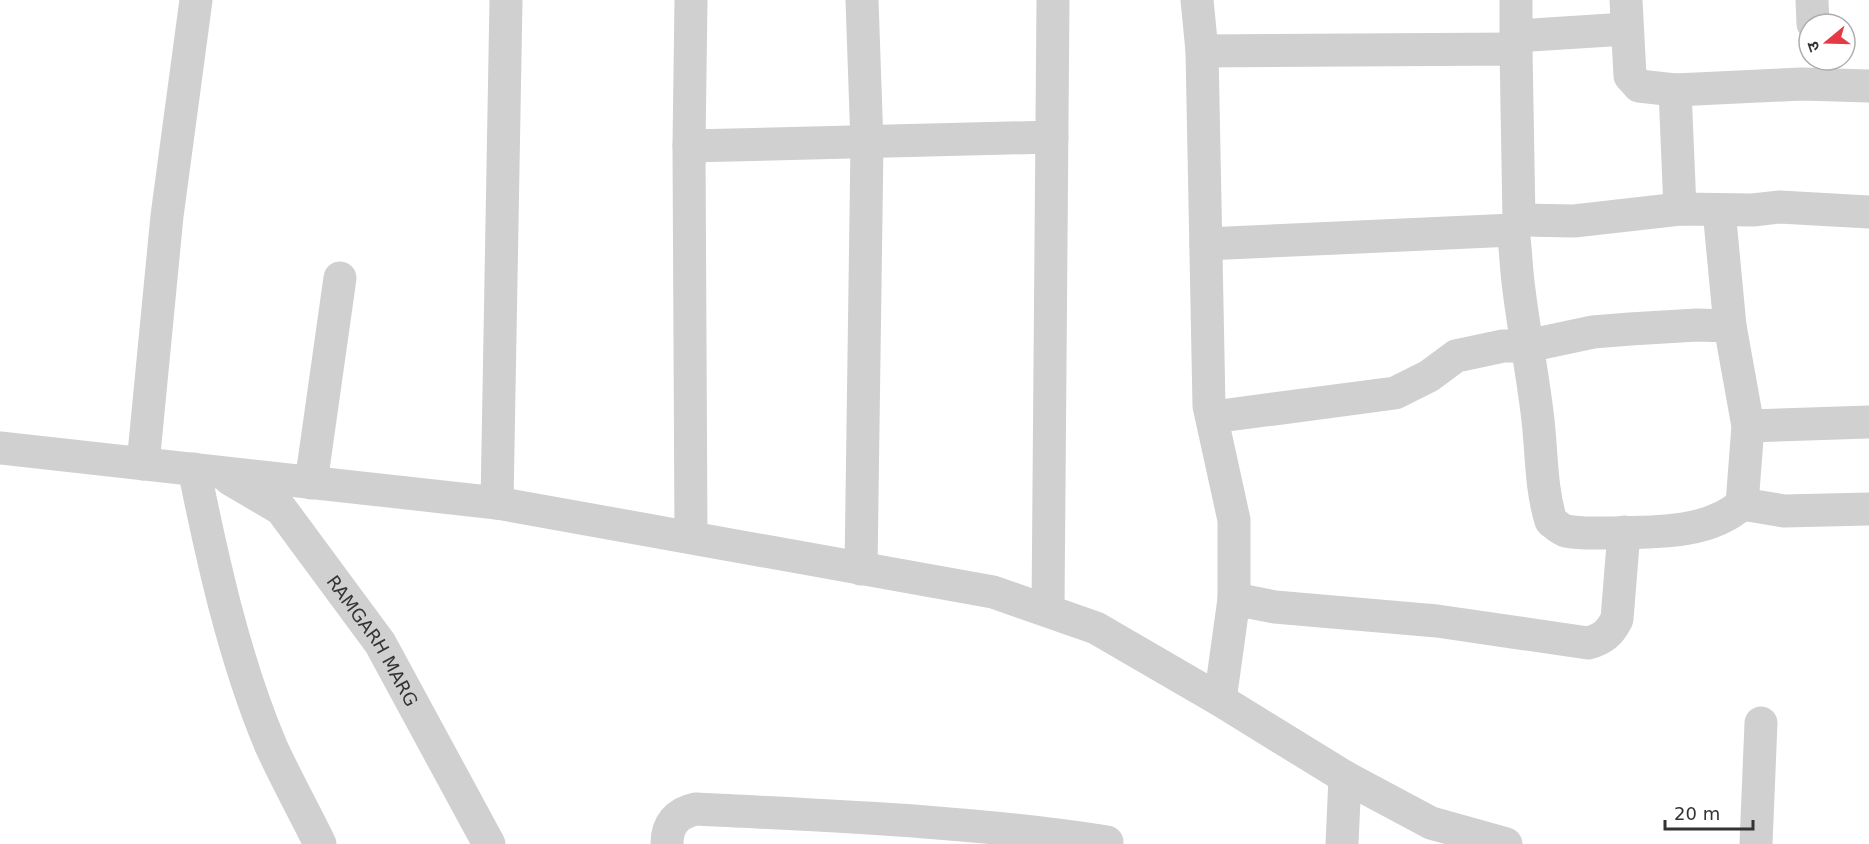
<svg xmlns="http://www.w3.org/2000/svg" width="1869" height="844" font-family="'DejaVu Sans','Noto Sans Devanagari',sans-serif">
	<rect width="100%" height="100%" fill="#fff"/>
	<g fill="none" stroke-linecap="round" stroke-linejoin="round">
		<g stroke="#d0d0d0" stroke-width="33">
			<path d="M691,0L689,146L691,537"/>
			<path d="M1197,0L1202,51L1209,406L1234,520V599L1220,700"/>
			<path d="M1626,0L1630,76L1639,86L1675,90L1802,84L1869,86"/>
			<path d="M1812,0L1813,24"/>
			<path d="M1516,36L1626,29"/>
			<path d="M1516,49V0"/>
			<path d="M1202,51L1516,49L1519,220L1513,230L1206,244"/>
			<path d="M1675,90L1680,209"/>
			<path d="M689,146L1052,137"/>
			<path d="M1719,210L1730,326"/>
			<path d="M1519,220L1574,221L1680,209L1753,210L1780,207L1869,212"/>
			<path d="M1213,417L1395,393L1429,376L1456,356L1503,346H1527L1593,332L1630,329L1697,325L1730,326L1748,426L1742,504C1708,535 1651,532 1608,533C1594,533 1580,534 1566,531C1561,530 1556,525 1551,521C1540,486 1542,448 1537,412C1532,371 1524,331 1519,290C1516,270 1516,250 1513,230"/>
			<path d="M1748,426L1869,422"/>
			<path d="M0,448L497,503L993,592L1096,628L1220,700L1345,777L1431,823L1506,844"/>
			<path d="M143,464L167,216L196,0"/>
			<path d="M194,469C213,562 234,658 271,746C286,779 304,811 320,844"/>
			<path id="s1" d="M230,479L281,509L380,643L489,844"/>
			<path d="M311,483L340,278"/>
			<path d="M497,503L506,0"/>
			<path d="M1742,504L1784,511L1869,509"/>
			<path d="M861,569L867,144L862,0"/>
			<path d="M1234,599L1275,607L1437,621L1588,643C1603,639 1610,633 1617,619L1624,532"/>
			<path d="M1048,609L1053,0"/>
			<path d="M667,844C667,824 677,813 696,809C833,816 971,821 1107,842"/>
			<path d="M1342,844L1345,777"/>
			<path d="M1756,844L1761,723"/>
		</g>
	</g>
	<g text-anchor="middle" dominant-baseline="central" stroke-width="6" stroke-linejoin="round" paint-order="stroke">
		<g font-size="18" fill="#333" stroke="#fff">
			<text stroke="none"><textPath href="#s1" startOffset="220">RAMGARH MARG</textPath></text>
		</g>
	</g>
	<g transform="translate(1827 42) rotate(251)"><circle r="28" fill="#ffffff" stroke="#adadad" stroke-width="1.5"/>
	<path d="M0-4.5L10 22L0 15L-10 22Z" fill="#e63946"/>
	<text y="-9" font-size="16" font-weight="bold" text-anchor="middle" fill="#333333">उ</text>
	</g>
	<path d="M1665 820v9h88v-9" fill="none" stroke="#333333" stroke-width="3"/>
	<text x="1674" y="820" font-size="18" fill="#333333" stroke="#ffffff" stroke-width="4.5" paint-order="stroke">20 m</text>
</svg>
